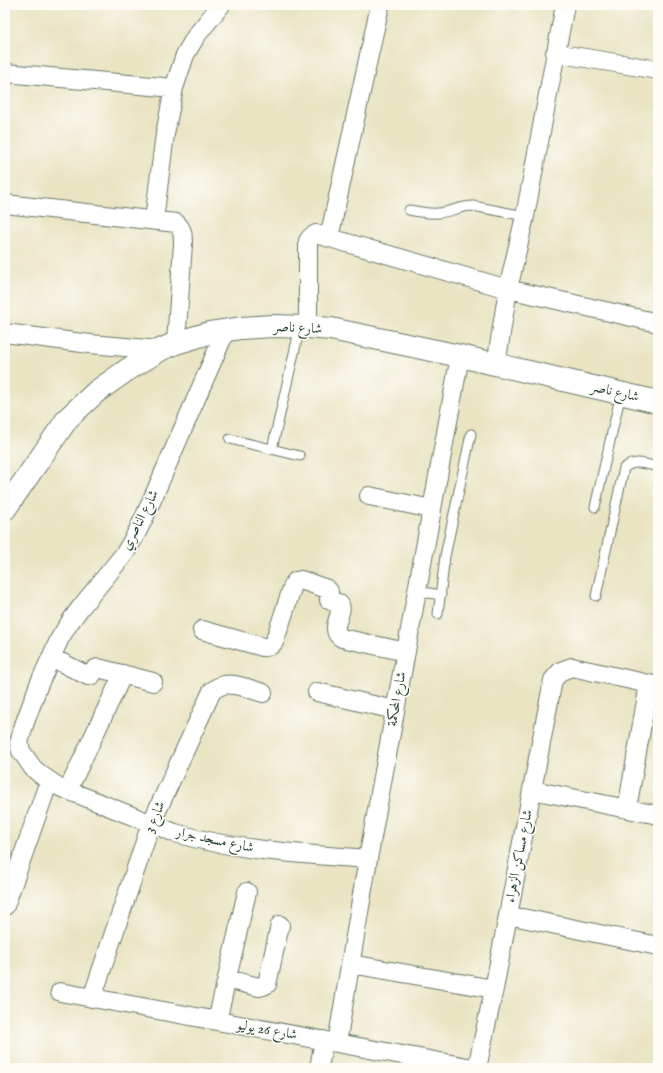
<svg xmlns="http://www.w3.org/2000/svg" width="663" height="1073" font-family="'IM FELL English',Amiri,serif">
	<rect width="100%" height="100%" fill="#fdfcf7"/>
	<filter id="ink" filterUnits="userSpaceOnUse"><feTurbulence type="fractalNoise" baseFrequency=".025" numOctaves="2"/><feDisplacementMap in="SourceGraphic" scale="8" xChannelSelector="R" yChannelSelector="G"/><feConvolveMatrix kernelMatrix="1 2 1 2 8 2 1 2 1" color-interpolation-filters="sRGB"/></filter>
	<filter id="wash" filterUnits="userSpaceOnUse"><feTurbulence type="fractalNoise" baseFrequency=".012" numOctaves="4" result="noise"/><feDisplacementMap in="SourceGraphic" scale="16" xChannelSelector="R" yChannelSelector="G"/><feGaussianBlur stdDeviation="0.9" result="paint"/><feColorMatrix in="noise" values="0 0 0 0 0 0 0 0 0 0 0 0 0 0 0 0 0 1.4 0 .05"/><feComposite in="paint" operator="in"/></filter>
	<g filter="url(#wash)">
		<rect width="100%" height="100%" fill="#eae4c3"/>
	</g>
	<g filter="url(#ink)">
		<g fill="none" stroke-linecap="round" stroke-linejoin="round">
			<defs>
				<path id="service" d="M409,210C419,212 429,214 438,213C450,212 461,206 473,206L525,216
					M230,439L300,456
					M272,449L300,327
					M595,507L621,393
					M417,591L441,595
					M596,596L624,468C634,459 646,464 658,467
					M438,614L445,556L471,434"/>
				<path id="minor" d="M555,53L658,70
					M5,73L174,88
					M5,204L176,223C183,229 183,235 183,244L176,343
					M154,220L165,134L174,88L185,55L196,36L221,5
					M329,238L380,5
					M308,327V241L311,237L316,234L508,289L658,323
					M226,330L144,518L135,536L125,553L81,607L70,622L60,638L39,684L24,725L19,743L21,751L33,768L41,775L57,786L175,833C238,851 303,854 368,859
					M5,333L90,344L160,350
					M496,365L508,289L525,216L565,5
					M369,496L432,509
					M202,630L263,647C269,647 272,646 275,640L293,585L296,581L301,580L327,589L329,591V600C332,602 335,602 338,603C348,609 326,629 342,638L406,652
					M51,657L88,676L92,675L95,669L98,668L153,682
					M317,692L395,710
					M68,790L123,674
					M532,790L658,815
					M627,809L649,684
					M5,906L49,781
					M508,915L658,946
					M351,964L494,989
					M227,979L259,987L263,986L267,984L280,925
					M60,992L473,1068
					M92,998L151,824L212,691C228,678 245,688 263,693
					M217,1021L247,892
					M337,1043L368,859L460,356
					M319,1068L324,1040
					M477,1068L494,989L553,680L561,671L572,667L658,686"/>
				<path id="tertiary" d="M5,509L68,418L96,392L127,370L160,350L176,343L209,333L241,328L273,326L308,327L331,329L460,356L658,402"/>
			</defs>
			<use href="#service" stroke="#676" stroke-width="11"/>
			<use href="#minor" stroke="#676" stroke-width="20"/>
			<use href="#tertiary" stroke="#676" stroke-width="24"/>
			<use href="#service" stroke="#fff" stroke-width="9"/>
			<use href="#minor" stroke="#fff" stroke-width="18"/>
			<use href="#tertiary" stroke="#fff" stroke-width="22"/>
		</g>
	</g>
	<g text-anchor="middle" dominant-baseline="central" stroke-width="3" stroke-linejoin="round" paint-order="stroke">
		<g font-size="14" fill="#1f3d34" stroke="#fdfcf7">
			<text transform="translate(298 328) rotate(3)">شارع ناصر</text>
			<text transform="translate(615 392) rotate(13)">شارع ناصر</text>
			<text transform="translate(140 520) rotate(-63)">شارع الناصري</text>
			<text transform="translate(397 699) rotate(-80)">شارع المحكمة</text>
			<text transform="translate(155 817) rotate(-68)">شارع 3</text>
			<text transform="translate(215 840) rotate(12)">شارع مسجد جرار</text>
			<text transform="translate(519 856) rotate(-79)">شارع مساكن الزهراء</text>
			<text transform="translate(267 1030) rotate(10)">شارع 26 يوليو</text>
		</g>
	</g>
	<rect width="663" height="1073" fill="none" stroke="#fdfcf7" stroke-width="20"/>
</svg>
